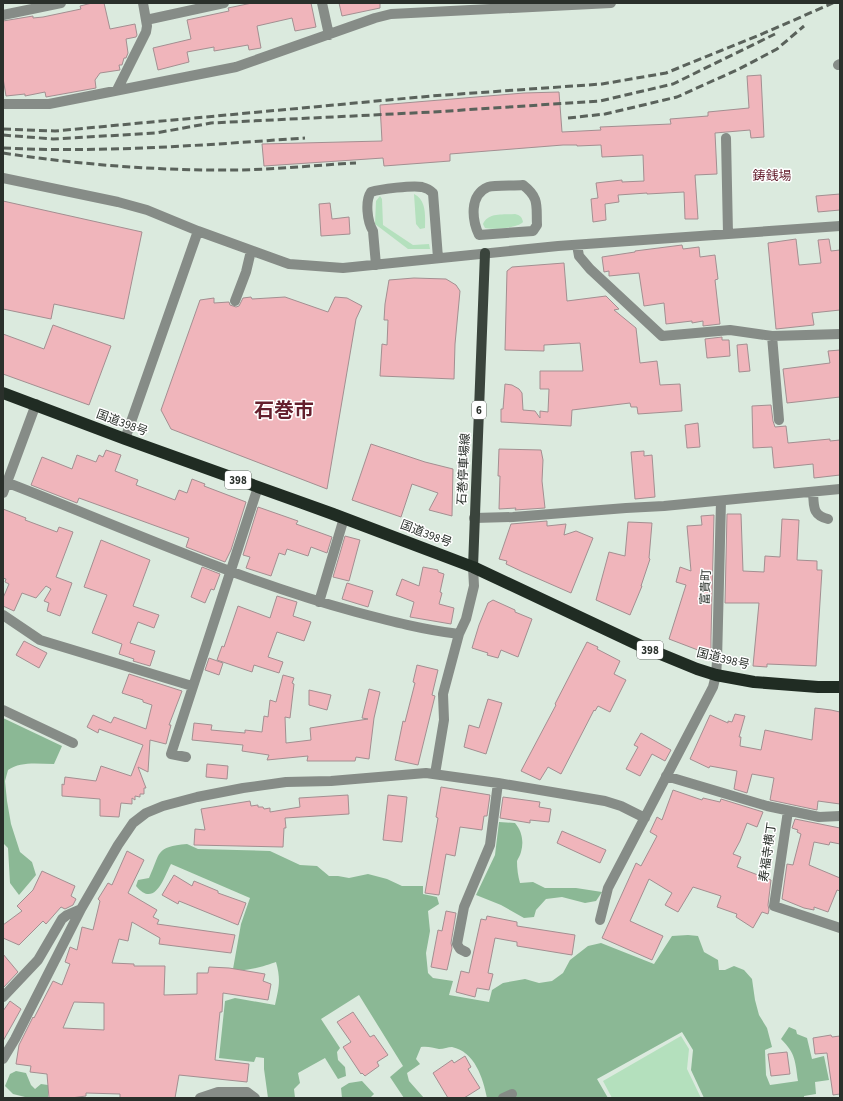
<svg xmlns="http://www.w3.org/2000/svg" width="843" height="1101" font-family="'Source Sans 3','Noto Sans JP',sans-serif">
	<rect width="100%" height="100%" fill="#dbeade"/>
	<path fill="#b4e0bd" d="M414,194C427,200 425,217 425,228L420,229L416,224Z
		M380,196L382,199L383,225L413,245L429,244L430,249H408L375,224L376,201Z
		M515,214C520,215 522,217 523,222C518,228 493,230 485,228L483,224C488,212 504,215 515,214Z
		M681,1036L689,1049L687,1069L701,1098H612L603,1081Z"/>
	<path fill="#8bb895" d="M3,718L62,746L54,764C38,764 21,761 8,770L5,781L7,801L11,824L20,852L32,862L36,875L19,895L10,883L8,848L3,843Z
		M499,822L515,823C522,831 524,842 521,852C520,856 518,858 517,861C517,869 518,876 520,883L533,882L545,888H576L602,892L596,901L585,903L562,897L546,899L536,910L534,917L524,918L501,905L476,895L495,855Z
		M187,844L198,849L270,851L300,865L317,866L329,876H338L349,878L368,874L387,879L402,886H423V894L437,897L439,904L428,911L430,931L426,953L428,973L433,978L453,981L449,995L489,1002L492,990L503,983L525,979L539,983L552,981L563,973L570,960L588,946L601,943L654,964L672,936L688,935L698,936L704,952L718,960L719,970H725L734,966L744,970L752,979L755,1000L759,1015L767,1028L772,1047L765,1050L766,1075L770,1085L798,1081C795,1061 796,1054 781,1039L789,1027L796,1030L797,1034L807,1038L812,1059L824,1056L829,1080L815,1082L816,1094L804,1096V1098H704L691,1070L693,1050L682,1032L597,1079L608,1098H487C483,1078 475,1052 452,1047C448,1047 444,1049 439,1049C433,1048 428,1046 421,1047L416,1059L420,1064L407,1073L409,1081L424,1098H404L390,1077L403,1066L359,995L321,1019L340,1048L337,1052L338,1060L345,1067L346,1076L338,1079L325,1058L298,1073L300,1083L294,1089L295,1098H268L264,1069V1058L256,1057L254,1062L219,1058L225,1001L235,998L275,1005C279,987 281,980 276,962C265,966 243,973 233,969L241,924L250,898L171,864C164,877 155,909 136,886L138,880L149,878C161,852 155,847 187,844Z
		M16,1071L26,1073L31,1085L35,1089L41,1084L48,1085V1098H29L13,1094L5,1086L10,1074Z
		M362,1081L374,1094L370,1098H342L341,1088L349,1083Z"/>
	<path fill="#f0b5bb" stroke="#a38f91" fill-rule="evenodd" d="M92,3H104L110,29L135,24L137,35L136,37L126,39L128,53L126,58H124L122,65H119L120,70L100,73L95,80L96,88L46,97L45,92L25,96V94L6,96L3,78V21L33,16V18L43,17L81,9L80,6Z
		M252,3H311L316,27L295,31L292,18L257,26L261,48L249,50L248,45L214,51V47L187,52L189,62L158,70L153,48L191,39L187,20L229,11L228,8Z
		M339,3H380V8L342,16Z
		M761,75L764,137L751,138L750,130L715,133L717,174L695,175L698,219H685L684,192L647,194V193L618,195L619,202L605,204L606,220L593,222L591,199L598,198L596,183L622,180V182L644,181L643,155L602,157L601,145L577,146V145H563L450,154V161L384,166L383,158L264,166L262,144L382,141L380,105L524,93L559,92L562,132L601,130L600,127L671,124L670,119L708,116V112L749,108L747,76Z
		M840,194V210L818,212L816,196Z
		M3,201L142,232L124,319L54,304L51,319L3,309Z
		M330,203L332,219L349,217L350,234L321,236L319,204Z
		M796,239L799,265L821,263L818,240L829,239L831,251L840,250V310L812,313L814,325L776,329L768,243Z
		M682,245L683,249L699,247L700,257L715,255L718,279L715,280L720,324L703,326V321L692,323V321L666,324L664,303L644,306L639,273L609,276V271L604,272L602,257L635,252V251Z
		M564,263L567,301L606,296L619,309L614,310L636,328L640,363L657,361L660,385L680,384L682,411L638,414L637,407H631L630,403L572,410L571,426L501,422V409H503L505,384L512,385L519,389L522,393L523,410L535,411L540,418V411L548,412L549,389H540V371H583L580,343L544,345V351L505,350L507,271L512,267Z
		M414,278L446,279L456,285L460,291L455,344L454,379L380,376L382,344L387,345L388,320H384L385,304L389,280Z
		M251,297L252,299L285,297L328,312L335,297L347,298L362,306L356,319L327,489L171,429L161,410L200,300L214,298V303L229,302L230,305L236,307L239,306L243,298Z
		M53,325L111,346L89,405L3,374V334L44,349Z
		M722,337V340H729L730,356L707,358L705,339Z
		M747,344L750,371L739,372L737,345Z
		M840,350V397L787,403L783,369L830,363L828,351Z
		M771,405L773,421L775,427L786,426L788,443L830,439V441L840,440V475L814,478L813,464L774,468L772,447L753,448L752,406Z
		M698,423L700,447L687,448L685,425Z
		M371,444L425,462L453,469L452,516L429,510L438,493L412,484L401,517L352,500Z
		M499,449L541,450L543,460L542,481L545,508L515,510L516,508L499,509L500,476H498Z
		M106,450L121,455L115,471L138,480L136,485L175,500L179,490L187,493L192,479L205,484L204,486L246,502L231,550L225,562L186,547L189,538L79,498L77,503L31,485L42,457L72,469L77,455L96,462L99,455L103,457Z
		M644,451V456L652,455L655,497L635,499L631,452Z
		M258,507L298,521L296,524L332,537L327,553L311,547L308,556L287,549L285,555L279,553L271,576L246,568L250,557L243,555Z
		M3,509L26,518L25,520L57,532L59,527L73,532L56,577L72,583L60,616L47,611L49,603L44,601L51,589L46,586L36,598L22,593L14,611L3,606V598L9,584L5,582L6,579L3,578Z
		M727,514H741L743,571L764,572L765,556L780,557L782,519L799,520L797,560L817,561V570H822L816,666L767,664V667L753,666L759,603H725Z
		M714,515L711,637V655L669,639L686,585L676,582L680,567L691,571L687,526L702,525L701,516Z
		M547,521V526L566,524L564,535L576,531L593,538L571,593L523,572L506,564L507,561L499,559L511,524Z
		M628,522L652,523L649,558L650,559L641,586H642L630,615L596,600L609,552L625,556Z
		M345,536L360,540L349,581L333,577Z
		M101,540L150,560L133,606L159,615L154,628L138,622L130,643L155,651L150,666L133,661L134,659L119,654L122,644L92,633L107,595L84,587Z
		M202,567L220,574L214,590L211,589L205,603L191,597Z
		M423,567L438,570V572L444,574L440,592L442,593L439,604L454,608L451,624L410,617L414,602L396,595L402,579L419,586Z
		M347,583L373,591L368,607L342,599Z
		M277,596L297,602L293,616L311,622L304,641L277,632L268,657L283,662L279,673L254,665L252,672L217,660L222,646L224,647L238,606L270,618Z
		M493,600L515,610V612L532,619L518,657L501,650L498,658L487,655L488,653L472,648L479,625L488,603Z
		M24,641L47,653L39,668L16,655Z
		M587,642L598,647L597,649L620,661L614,674L626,680L610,712L598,706L595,711L594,710L561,774L548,767L540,780L521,771L556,705L555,704Z
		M209,658L223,663L219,675L205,670Z
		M417,665L438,670L432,695L435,696L418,765L395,760L403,721L405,722L415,683L413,682Z
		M129,674L182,691L169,725H171L166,744L150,740L148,772L138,767L146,788H144V794H140V797L135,796V800L132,798V804L121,803L119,817L100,816V799L62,796V784L64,785L65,777L96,781L101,766L131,776L143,745L99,729L98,733L87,727L93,715L111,723L114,717L146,729L152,705L143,702V700L122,693Z
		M283,675L294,678L292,683L294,684L290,718L285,717L286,743L311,740L310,728L368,719L362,718L369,689L380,692L374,718L369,759L356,757L355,761H307L308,756L267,760L269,755L242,751L243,745L192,740L194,723L212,725L211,730L245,733V730L262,732L264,716L268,717L270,700L276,702Z
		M309,690L331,695L327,710L309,705Z
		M488,699L502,703L486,754L464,747L469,725L479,728Z
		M815,708L831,710L840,712V804L818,801L817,810L770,800L774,778L752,774L747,793L734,789L737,771L710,766L709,768L690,759L710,715L728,723V721L732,722L735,714L745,716L739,737H741L740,746L761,750L765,730L812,740Z
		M641,733L671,750L665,761L652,754L640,776L626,769L638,747L634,745Z
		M207,764L228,766L227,779L206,777Z
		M441,787L490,795L487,816H484L482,830L460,827L455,856L446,854L439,895L425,893L438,818L436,817Z
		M673,790L702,800L703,798L720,802L721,799L763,812L757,827L747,823L740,841L733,854L741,857L737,867L771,880L768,905L769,910L768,914L762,912L753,928L736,917L737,914L717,907L721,896L693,887L678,912L665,905L672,893L649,879L630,921L663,936L652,960L602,938L636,863L641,866L657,836L650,832L657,817L662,820Z
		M348,795L349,814L285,818L286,828H284L283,847L194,845L195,829L205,830L201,809L250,801L251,806L258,805V807H263L264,809L270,808V812L300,807L299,798Z
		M388,795L407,797L402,842L383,840Z
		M503,797L540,802L539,807L551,809L549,822L530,820V823L500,818Z
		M795,819L840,828V844L830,842L829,845L814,842L809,865L840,878V891L837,890L828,912L814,907V910L804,908L782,899L787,864L793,865L801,834L797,832L798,830L792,828Z
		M562,831L606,850L600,863L557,843Z
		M127,851L144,860L128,893L157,910L153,917L159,920L157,924L235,935L231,953L159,944L160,938L132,922L128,941L119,939L112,963L134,964V966H165L164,995L197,994V973H208L209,967L229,968L265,974L263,981L271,984L268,1000L223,993L222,1012H220L215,1060L249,1064L247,1082L179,1075L175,1098H120V1094L86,1093V1096L71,1098H49L47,1074L30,1072L31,1066L16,1064L19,1045L33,1017L34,1018L53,981L62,985L70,964L65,962L70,947L77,950L82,927L93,930L100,901L98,899L108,883L112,885ZM74,1002L104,1003V1030L63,1028Z
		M42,871L75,886L71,896L76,899L73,905L65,909L61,907L46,924L43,921L19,945L3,938V925L22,911L17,906L33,890Z
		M174,875L192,886L194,881L218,891V893L246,903L238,925L179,901L178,904L162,895Z
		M446,911L456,913L451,943L452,948L447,970L431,967L438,930L442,931Z
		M487,916L517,922V926L575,935L572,955L517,946V942L495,938L488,973L493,974L489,990L477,988L475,997L456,992L461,971L469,973L481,919L486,920Z
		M3,954L18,972L3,988Z
		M10,1001L21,1009L3,1041V1011Z
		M353,1012L370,1037L374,1035L388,1055L377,1062L379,1066L365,1076L362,1073L361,1074L343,1047L351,1042L337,1022Z
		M831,1035L832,1037L840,1036V1094L833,1095L827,1053L815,1054L813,1038Z
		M787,1052L790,1074L771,1076L768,1054Z
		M465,1056L471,1067L468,1069L480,1088L464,1098H448L433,1073L452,1060L454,1063Z"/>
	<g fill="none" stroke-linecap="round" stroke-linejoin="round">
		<path stroke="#868c87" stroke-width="10" d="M322,3L329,35
			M3,15L61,3
			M146,20L224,3
			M838,65L840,64
			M117,90L146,32L147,26L143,3
			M3,104H49L236,67L375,18L391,14L611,3
			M726,138L728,234
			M3,178L118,202L147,210L198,231
			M523,185C540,198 536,206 537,225L533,231L479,235C472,220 469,195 488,187C495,185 515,186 523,185Z
			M577,245L579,256L590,269L662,336L730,330L772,336L840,334
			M376,265L373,231C367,221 365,201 371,192C380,189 413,185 422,187C426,188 430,190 433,193L438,258
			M235,301L246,272L251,251
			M772,336L779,420
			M125,439L198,231L289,264L343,268L558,246L840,226
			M3,481C120,526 234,579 356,612C390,621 424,630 459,634
			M813,492C814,506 812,515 828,519
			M3,493L36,404
			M474,518L513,517L626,508L664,506L840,489
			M319,602L344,518
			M3,615L40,640L192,686
			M3,710L73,743
			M186,757L171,754L258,487
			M435,774L444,720L443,694L459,634L466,619L474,586L473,567
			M666,776L767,806L819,817L840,816
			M788,811L774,906L840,928
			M600,920L608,888L713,687L716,675L717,661L721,501
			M466,952L460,949L457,944L464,907L490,845L498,783
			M3,997L38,960L62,919L67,915L81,909
			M3,1059L15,1039L81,909L118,845L133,823L146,813L163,806L197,797L243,788L286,782L331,781L426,773L498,783L605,801L621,806L645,818
			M236,1092H247L255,1098
			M200,1098L218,1092H236L237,1098
			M503,1098L512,1094"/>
		<path stroke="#3a443c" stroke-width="10" d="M473,567L485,253"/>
		<path stroke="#202c23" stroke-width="12" d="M3,393L125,439L333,514L473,567L641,646L697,669L716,675L754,682L818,687H840"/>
		<path stroke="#5a625b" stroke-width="3" stroke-dasharray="8 4" stroke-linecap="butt" d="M568,118L605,114L677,97L739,69L777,49L804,26
			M3,129L55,131L431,96L602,84L666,73L762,34L833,3
			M3,135L53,139L156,133L211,123L433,112L600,101L673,84L775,34
			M3,148C104,153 204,145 305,138
			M3,153C82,165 162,171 242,170C280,169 318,165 356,163"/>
	</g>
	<g text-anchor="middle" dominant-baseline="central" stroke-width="3" stroke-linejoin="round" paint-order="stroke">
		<g fill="#fff" stroke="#6a6e6b" stroke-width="1">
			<rect x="472" y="401" width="14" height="18" rx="3"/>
			<rect x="225" y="471" width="26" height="18" rx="3"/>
			<rect x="637" y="641" width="26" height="18" rx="3"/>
		</g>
		<g font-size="11" font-weight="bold" fill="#2a302b">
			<text x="479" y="410">6</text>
			<text x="238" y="480">398</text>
			<text x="650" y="650">398</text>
		</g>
		<g font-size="12" fill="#2a302b" stroke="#fff">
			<text transform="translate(122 423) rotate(20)">国道398号</text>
			<text transform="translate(464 469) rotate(-87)">石巻停車場線</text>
			<text transform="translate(426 534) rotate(21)">国道398号</text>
			<text transform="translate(706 587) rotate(-88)">富貴町</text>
			<text transform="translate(723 659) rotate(14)">国道398号</text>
			<text transform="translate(768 852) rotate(-82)">寿福寺横丁</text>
		</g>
		<g font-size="13" fill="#641f2d" stroke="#fff">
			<text x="772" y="176">鋳銭場</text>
		</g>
		<g font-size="20" font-weight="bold" fill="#641f2d" stroke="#fff">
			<text x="284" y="411">石巻市</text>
		</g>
	</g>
	<rect width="843" height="1101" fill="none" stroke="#2a302b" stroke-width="8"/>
</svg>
